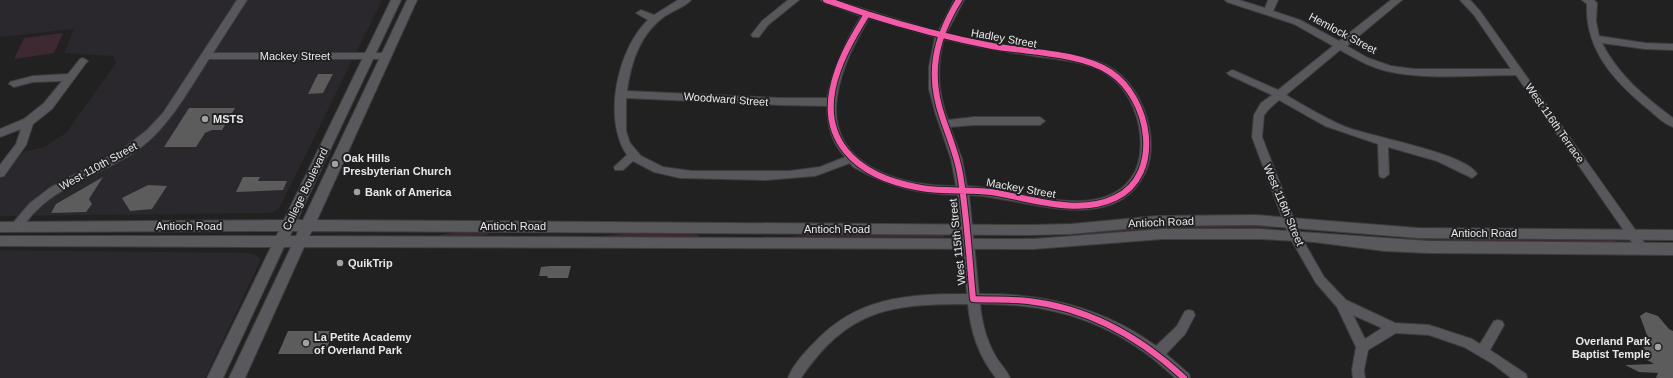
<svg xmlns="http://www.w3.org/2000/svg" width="1673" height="378" font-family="Arial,sans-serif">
	<rect width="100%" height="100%" fill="#212121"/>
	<path fill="#2a272d" d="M0,0H382L280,207L272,213L0,216V179L8,171L22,152L44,147L66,133L116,63L113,56L64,53L74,29L0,37Z
		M0,250L249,253L256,255L261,259L205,378H0Z"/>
	<path fill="#3e2932" d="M63,33L54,53L14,59L24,38Z
		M1174,225H1269L1275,226V228H1198L1089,238L988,240V239L1069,236L1105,230Z
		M457,232L490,233L486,235L425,238Z
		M1316,232L1392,238L1612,239L1617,242L1453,244L1317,234Z
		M634,233H692L699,235V238L693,239L536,238L537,236L542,235L602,236Z
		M815,234H937L944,235L945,237L735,239L736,237H787Z"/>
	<path fill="#5c5c5c" d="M318,74H333L323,93L308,94Z
		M189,108H235L222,130H212L205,133L196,147H164Z
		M103,177L89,199L92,204L86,212L51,213L56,204Z
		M243,177H260L258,181H287L283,190L236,192Z
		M148,185L167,186L152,209L130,211L122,198Z
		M550,266H571L568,278H547L548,276H539L541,267Z
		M1646,312L1658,316L1669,329L1673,331V378H1656L1658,373L1639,372L1625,365L1654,364L1640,356L1648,338L1640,316Z
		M288,331H334L324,354H278Z"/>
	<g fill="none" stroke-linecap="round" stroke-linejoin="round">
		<defs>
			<path id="minor" d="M237,0H247L213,53H386L391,56L386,59H209C186,94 166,133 130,155C100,174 64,184 38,209C31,215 26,223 20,230H12L10,227L12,224L30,203L51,187L123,149L147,130L163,113Z
				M678,0H691C685,7 672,11 665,16C640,34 631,62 627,91L779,98H827C833,68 845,42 861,16L823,2L821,0H835L938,32L954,0H964L946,34C974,40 1002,45 1029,49C1055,53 1082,54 1106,65C1130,77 1144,102 1149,127C1153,146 1151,166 1140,182C1104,235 1019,196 969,195L979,294C1043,293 1104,308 1156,346L1177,326L1185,311L1189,310L1193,311L1195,315L1185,334L1166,354L1189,374L1190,378H1175C1121,326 1060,304 985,304H980C982,324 987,343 998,360C1002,366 1007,371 1010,378H996C979,357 970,330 968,304C890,304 848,309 801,378H788C793,365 803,354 813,344C856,297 906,294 967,294L958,195C916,194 889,187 853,167L850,163L815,176L766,180L680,178L654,172L633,161L623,170H615L614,167L627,155C602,119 618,48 648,20L636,13L641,10L654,15ZM869,18L935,37L929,67V89L935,112L951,159L956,186C902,186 827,167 837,97C841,68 855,43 869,18ZM944,39C972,46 1000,51 1027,55C1051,59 1076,60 1098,69C1121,80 1134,102 1139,126C1142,144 1142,163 1131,178C1099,224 1013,187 967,186L962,159L950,127L974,125H1040L1045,121L1040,117H974L948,120C938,92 936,68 944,39ZM626,98L779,105L827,106C827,125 831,142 845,157L820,167L789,171H692L663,167L641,156L630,143L626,131Z
				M788,0H799L768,25L759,37H753L751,35L762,21Z
				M1225,0H1239L1265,8L1268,0H1278L1273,11L1300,20L1339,41L1391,0H1402L1347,46L1368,58L1391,66L1414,69H1511L1474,15L1460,0H1470L1480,11L1646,245L1648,248L1646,251H1638L1516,75C1476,75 1430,80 1391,72C1373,69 1356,59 1340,50L1286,95C1305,106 1324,118 1346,127C1371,137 1466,153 1477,174L1472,178L1437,161L1388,147L1389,174L1384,178L1380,177L1379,174L1378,144L1325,126L1279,100L1269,109L1264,115L1262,137L1300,235L1324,277L1346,300L1395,323L1429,325L1472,339L1480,344L1494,321L1498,320L1502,321L1504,325L1490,350L1526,374L1527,378H1511L1493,364L1464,347L1429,335L1396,333L1368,350L1364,370L1365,378H1353L1352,370L1356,347L1337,307L1316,283L1289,236L1252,137L1254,115L1261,103L1272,95L1229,75L1227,73L1232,70L1235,71L1278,90L1333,46L1294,24L1227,2ZM1353,315L1382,328L1365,339Z
				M1582,0H1594L1597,3L1596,21L1599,36L1645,43L1673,44V50L1645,49L1602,43C1618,75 1645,97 1673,118V127C1664,124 1655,115 1648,109C1614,81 1585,50 1587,4Z
				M83,58L88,61L86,63L52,109L33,124L26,145L4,176L0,177V165L16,144L21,129L0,137V129L24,119L44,103L62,81L33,82L14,87L9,84L10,82L33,76L68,74L80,59Z"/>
			<path id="major" d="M391,0H401L297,220H303L407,0H417L317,220L1030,225L1071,224L1157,216L1255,215L1418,228L1673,230V240L1418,238L1255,225L1157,226L1071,234L1030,235L312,231L309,236L1034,239L1163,229H1260L1428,241L1673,243V255L1428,253L1384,251L1314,242L1260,239H1163L1034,249L304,247L245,378H229L291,247H284L223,378H207L271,247L0,246V236H276L279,231L0,232V222L284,220ZM292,231H298L296,236H290Z"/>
		</defs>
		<use href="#minor" stroke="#3d3d3d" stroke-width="2"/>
		<use href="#major" stroke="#3d3d3d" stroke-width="2"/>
		<use href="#minor" fill="#58585c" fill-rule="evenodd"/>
		<use href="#major" fill="#58585d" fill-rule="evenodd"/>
		<defs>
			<path id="cycleway" d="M826,0L867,14
				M959,0C935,39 927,74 943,119C949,137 957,155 960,174C967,215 969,257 973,299C991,300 1010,299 1028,301C1089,308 1140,337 1184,378
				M867,14C908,27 950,38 992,46C1026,52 1082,53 1110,72C1150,98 1164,175 1115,198C1077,216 1030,198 991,192C968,189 944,192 921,188C856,177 813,139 838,70C845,50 856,32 867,14Z"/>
		</defs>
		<use href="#cycleway" stroke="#212022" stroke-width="8"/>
		<use href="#cycleway" stroke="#f35aa7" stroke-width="6"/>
	</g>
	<g fill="#a2a2a2" stroke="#212022" stroke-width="1.5">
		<circle cx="205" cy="119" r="4"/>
		<circle cx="335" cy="164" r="4"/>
		<circle cx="357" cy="192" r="4"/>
		<circle cx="340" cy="263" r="4"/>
		<circle cx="306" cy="343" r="4"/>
		<circle cx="1658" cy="347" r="4"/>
	</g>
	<g text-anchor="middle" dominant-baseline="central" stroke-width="4" stroke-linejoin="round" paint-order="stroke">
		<g font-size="11" fill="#e8e7e8" stroke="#212022">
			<text transform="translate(1343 33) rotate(28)">Hemlock Street</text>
			<text transform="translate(1004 38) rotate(10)">Hadley Street</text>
			<text x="295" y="56">Mackey Street</text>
			<text transform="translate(726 99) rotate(4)">Woodward Street</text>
			<text transform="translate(1555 123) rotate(55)">West 116th Terrace</text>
			<text transform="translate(98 166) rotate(-29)">West 110th Street</text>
			<text transform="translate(1021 188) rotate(10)">Mackey Street</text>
			<text transform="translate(305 189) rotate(-64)">College Boulevard</text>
			<text transform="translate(1284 205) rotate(67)">West 116th Street</text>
			<text transform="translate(1161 222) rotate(-2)">Antioch Road</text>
			<text x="189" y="226">Antioch Road</text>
			<text x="513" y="226">Antioch Road</text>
			<text x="837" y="229">Antioch Road</text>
			<text x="1484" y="233">Antioch Road</text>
			<text transform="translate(957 242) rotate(-96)">West 115th Street</text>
		</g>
		<g font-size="11" font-weight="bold" fill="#e8e7e8" stroke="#212022" text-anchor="start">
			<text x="213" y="119">MSTS</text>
			<text x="343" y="158">Oak Hills<tspan x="343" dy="13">Presbyterian Church</tspan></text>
			<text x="365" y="192">Bank of America</text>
			<text x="348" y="263">QuikTrip</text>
			<text x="314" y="337">La Petite Academy<tspan x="314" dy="13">of Overland Park</tspan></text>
			<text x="1650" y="341" text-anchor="end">Overland Park<tspan x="1650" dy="13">Baptist Temple</tspan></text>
		</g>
	</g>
</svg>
